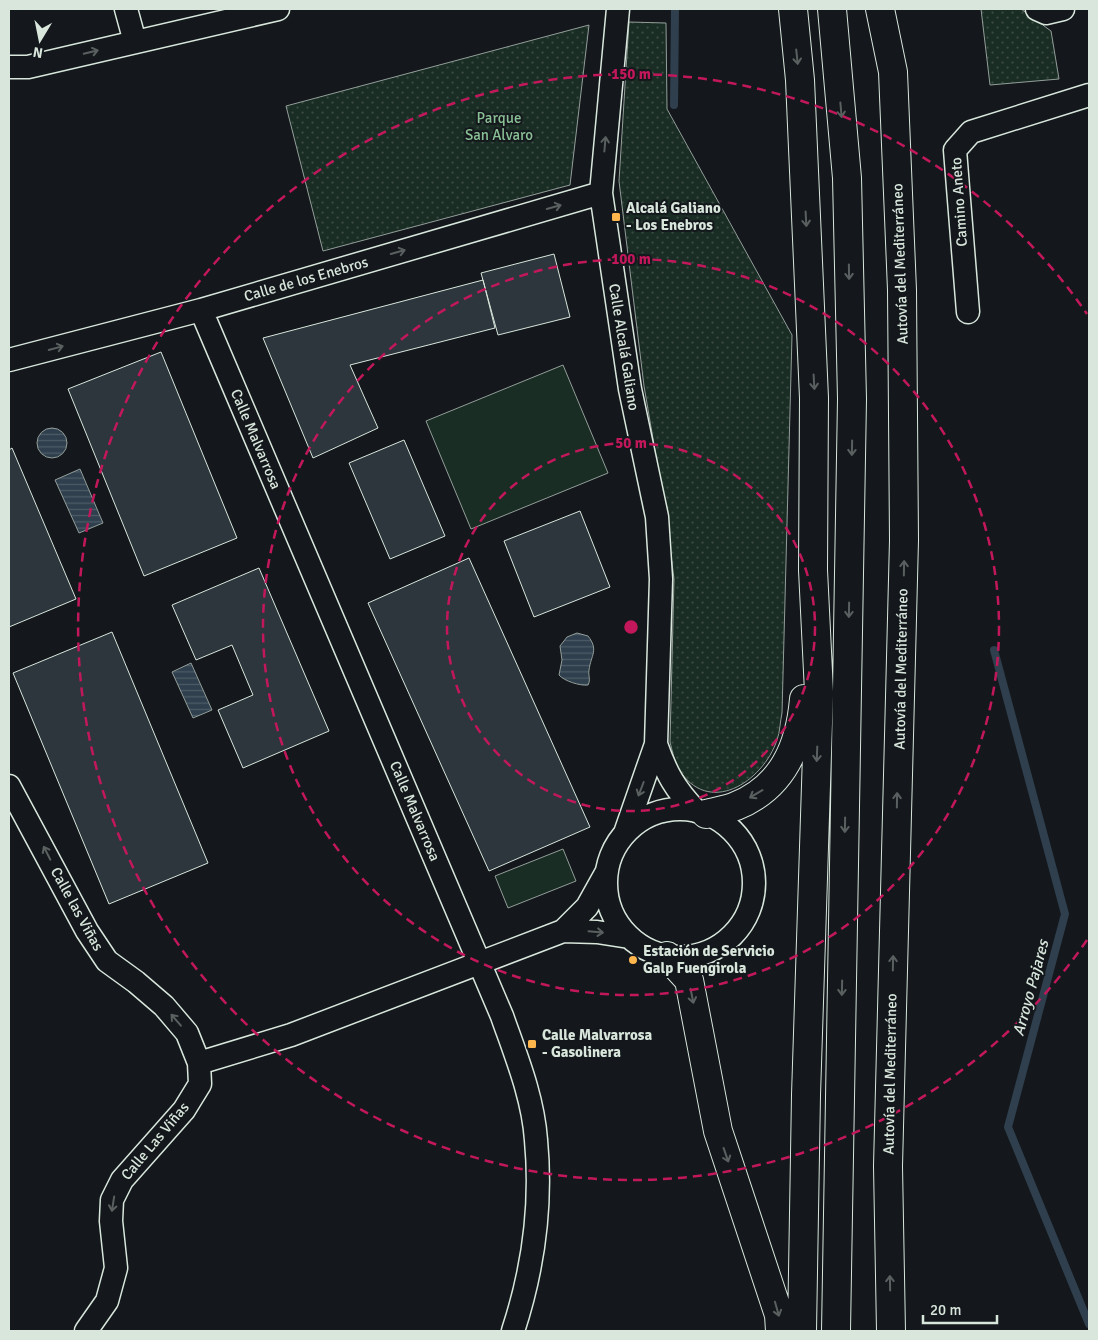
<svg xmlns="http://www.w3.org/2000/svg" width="1098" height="1340" font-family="Signika,sans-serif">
	<defs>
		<pattern id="grass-dots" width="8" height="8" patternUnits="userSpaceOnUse" patternTransform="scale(1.25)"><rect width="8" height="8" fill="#1a2d24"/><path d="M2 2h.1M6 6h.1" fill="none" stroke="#3b4b43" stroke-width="1.8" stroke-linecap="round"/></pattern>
		<pattern id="water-rules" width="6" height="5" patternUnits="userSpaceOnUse" patternTransform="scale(1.25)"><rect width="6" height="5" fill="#2f3f4d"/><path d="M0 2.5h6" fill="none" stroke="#4c5b66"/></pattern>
	</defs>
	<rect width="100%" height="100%" fill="#14181c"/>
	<path fill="url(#grass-dots)" stroke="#939e99" d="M981,9H1021L1051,31L1059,79L990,85Z
		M629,22L666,23L667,109L792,335L782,713C780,722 780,732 777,740C763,782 708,818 678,768C674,760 672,750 670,742L674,579L666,515L644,386L619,181Z
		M589,25L570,185L323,251L286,106Z"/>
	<path fill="#1a2d24" stroke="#939e99" d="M563,365L608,473L471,529L426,421Z
		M563,849L576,881L508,908L495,876Z"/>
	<path fill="url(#water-rules)" stroke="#939e99" d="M37 443a15 15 0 1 1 30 0a15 15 0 1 1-30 0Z
		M80,469L103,523L79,533L55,480Z
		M577,633L588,636C599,650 591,655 589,670C588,676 591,679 588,685C580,686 564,681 559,675L562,660L560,646L567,637Z
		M191,663L212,710L193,718L172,672Z"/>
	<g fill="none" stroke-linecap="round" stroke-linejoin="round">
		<path stroke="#2f3f4d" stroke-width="8" d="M674,105L675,9
			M994,650L1065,914L1008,1127L1089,1324"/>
	</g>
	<path fill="#2c363c" stroke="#d8e6dc" d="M554,254L570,317L498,335L481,273Z
		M483,280L495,328L350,365L378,428L313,458L263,338Z
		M161,352L237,538L144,576L68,389Z
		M404,440L445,536L390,559L349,463Z
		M12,448L76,599L9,627V450Z
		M580,511L610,587L534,617L504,541Z
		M469,558L590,827L489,871L368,603Z
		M259,568L329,731L243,768L218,710L253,695L232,645L196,660L172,605Z
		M112,632L208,863L109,904L13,673Z"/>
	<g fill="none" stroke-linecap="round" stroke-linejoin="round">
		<defs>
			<path id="street" d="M126,9L135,42
				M618,9L601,193L630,389L657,517L661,579L656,744L625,833
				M1037,9L1046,13L1063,9
				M9,67H28L278,9
				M201,310L502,1016C516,1056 533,1097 536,1140C542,1204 533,1270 513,1331
				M968,312L955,150L971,132L1089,95
				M9,360L201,310L601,193
				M656,744C666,773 675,789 696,811
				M9,786L87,931L107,961L136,982L164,1006L187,1033L199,1063L200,1084L184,1110L122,1180L112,1200L111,1221L116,1268L107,1301L86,1331
				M606 883a74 74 0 1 1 148 0a74 74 0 1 1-148 0Z
				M563,931L587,907L606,873
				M199,1063L291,1035L563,931L597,932L629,937"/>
			<path id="highway" d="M793,9L800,80L814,398L813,570L819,692L806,1095L802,1331
				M832,9L847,178L852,399L836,1331
				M880,9L893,72L902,290L904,540L888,1166L891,1331
				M706,814C716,811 727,810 736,806C783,787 800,746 804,699
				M667,956L689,980L718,1131L779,1315L780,1331"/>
		</defs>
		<use href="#street" stroke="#d8e6dc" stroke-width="25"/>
		<use href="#highway" stroke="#d8e6dc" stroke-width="30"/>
		<use href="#street" stroke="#14181c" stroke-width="22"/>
		<use href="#highway" stroke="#14181c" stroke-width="28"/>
	</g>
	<defs><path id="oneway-shaft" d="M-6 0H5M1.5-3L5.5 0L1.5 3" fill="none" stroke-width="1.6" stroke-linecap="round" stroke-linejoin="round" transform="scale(1.25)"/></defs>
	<g stroke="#59605f">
		<use href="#oneway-shaft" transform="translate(91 52) rotate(-13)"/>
		<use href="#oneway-shaft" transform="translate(797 57) rotate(84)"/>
		<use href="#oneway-shaft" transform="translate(841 110) rotate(85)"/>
		<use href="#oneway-shaft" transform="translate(605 144) rotate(-85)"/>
		<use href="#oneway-shaft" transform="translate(554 207) rotate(-16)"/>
		<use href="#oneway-shaft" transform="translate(806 219) rotate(87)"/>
		<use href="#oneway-shaft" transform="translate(398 252) rotate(-16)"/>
		<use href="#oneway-shaft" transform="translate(849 272) rotate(89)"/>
		<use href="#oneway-shaft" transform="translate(56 348) rotate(-15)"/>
		<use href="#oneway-shaft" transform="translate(814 382) rotate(87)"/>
		<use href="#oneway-shaft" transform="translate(852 448) rotate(91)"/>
		<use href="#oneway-shaft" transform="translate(904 568) rotate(-89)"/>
		<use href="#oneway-shaft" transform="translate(849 610) rotate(91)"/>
		<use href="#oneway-shaft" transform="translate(817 754) rotate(92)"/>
		<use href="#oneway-shaft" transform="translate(641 789) rotate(111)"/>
		<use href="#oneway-shaft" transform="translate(756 794) rotate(149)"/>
		<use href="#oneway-shaft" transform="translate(897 800) rotate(-89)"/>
		<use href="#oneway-shaft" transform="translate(845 825) rotate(91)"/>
		<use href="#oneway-shaft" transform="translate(47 853) rotate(-117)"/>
		<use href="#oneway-shaft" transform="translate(596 932) rotate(5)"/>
		<use href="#oneway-shaft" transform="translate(893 963) rotate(-89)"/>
		<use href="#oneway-shaft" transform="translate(842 988) rotate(91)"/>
		<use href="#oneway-shaft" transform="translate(692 996) rotate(79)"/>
		<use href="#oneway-shaft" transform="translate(176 1020) rotate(-131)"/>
		<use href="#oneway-shaft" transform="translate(726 1155) rotate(71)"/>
		<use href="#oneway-shaft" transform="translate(113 1204) rotate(99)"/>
		<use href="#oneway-shaft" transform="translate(890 1283) rotate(-91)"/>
		<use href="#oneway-shaft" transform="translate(777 1309) rotate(74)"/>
	</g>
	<g fill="none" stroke="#c2185b" stroke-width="2.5" stroke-dasharray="9 6">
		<circle cx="631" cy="627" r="184"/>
		<circle cx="631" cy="627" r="368"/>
		<path d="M1087 940A553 553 0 1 1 1087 314"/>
	</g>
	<g fill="#ffb74d" stroke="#14181c" stroke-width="2">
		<rect x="611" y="212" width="10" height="10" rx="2.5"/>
		<circle cx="633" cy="960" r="5"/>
		<rect x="527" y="1039" width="10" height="10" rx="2.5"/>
	</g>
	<g text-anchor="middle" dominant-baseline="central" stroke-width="4" stroke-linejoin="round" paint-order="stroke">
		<g font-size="15" fill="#8ac095" stroke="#14181c">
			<text x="499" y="118">Parque<tspan x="499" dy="17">San Alvaro</tspan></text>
		</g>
		<g font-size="15" fill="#d8e6dc" stroke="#14181c">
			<text transform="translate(959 202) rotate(-94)">Camino Aneto</text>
			<text transform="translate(900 264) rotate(-92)">Autovía del Mediterráneo</text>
			<text transform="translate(306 279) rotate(-16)">Calle de los Enebros</text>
			<text transform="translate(624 347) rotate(81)">Calle Alcalá Galiano</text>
			<text transform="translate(256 439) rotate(67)">Calle Malvarrosa</text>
			<text transform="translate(901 669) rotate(-89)">Autovía del Mediterráneo</text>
			<text transform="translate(415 811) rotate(67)">Calle Malvarrosa</text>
			<text transform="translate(77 909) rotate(61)">Calle las Viñas</text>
			<text transform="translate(890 1074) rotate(-89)">Autovía del Mediterráneo</text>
			<text transform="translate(155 1141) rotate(-50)">Calle Las Viñas</text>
		</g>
		<g font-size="15" font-weight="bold" fill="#d8e6dc" stroke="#14181c" text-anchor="start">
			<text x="626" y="208">Alcalá Galiano<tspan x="626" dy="17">- Los Enebros</tspan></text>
			<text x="643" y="951">Estación de Servicio<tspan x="643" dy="17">Galp Fuengirola</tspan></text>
			<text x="542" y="1035">Calle Malvarrosa<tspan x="542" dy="17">- Gasolinera</tspan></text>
		</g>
		<g font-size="16" font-style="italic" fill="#d8e6dc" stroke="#14181c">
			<text transform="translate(1031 988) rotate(-75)">Arroyo Pajares</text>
		</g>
	</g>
	<circle cx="631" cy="627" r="8" fill="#c2185b" stroke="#14181c" stroke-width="2.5"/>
	<g font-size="15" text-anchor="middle" font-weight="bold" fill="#c2185b" stroke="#14181c" stroke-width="4" stroke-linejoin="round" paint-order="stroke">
		<text x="631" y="79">150 m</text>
		<text x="631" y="264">100 m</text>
		<text x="631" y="448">50 m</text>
	</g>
	<rect width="1098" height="1340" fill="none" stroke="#d8e6dc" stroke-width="20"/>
	<g transform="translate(40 40) rotate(190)" stroke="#14181c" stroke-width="4" paint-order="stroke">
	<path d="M0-4L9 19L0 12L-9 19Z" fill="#d8e6dc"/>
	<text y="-8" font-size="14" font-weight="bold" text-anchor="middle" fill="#d8e6dc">N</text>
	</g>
	<path d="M923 1315v8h74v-8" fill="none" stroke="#d8e6dc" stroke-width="2.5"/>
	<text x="930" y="1315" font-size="15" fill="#d8e6dc" stroke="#14181c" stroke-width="4" paint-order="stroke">20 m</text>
</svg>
